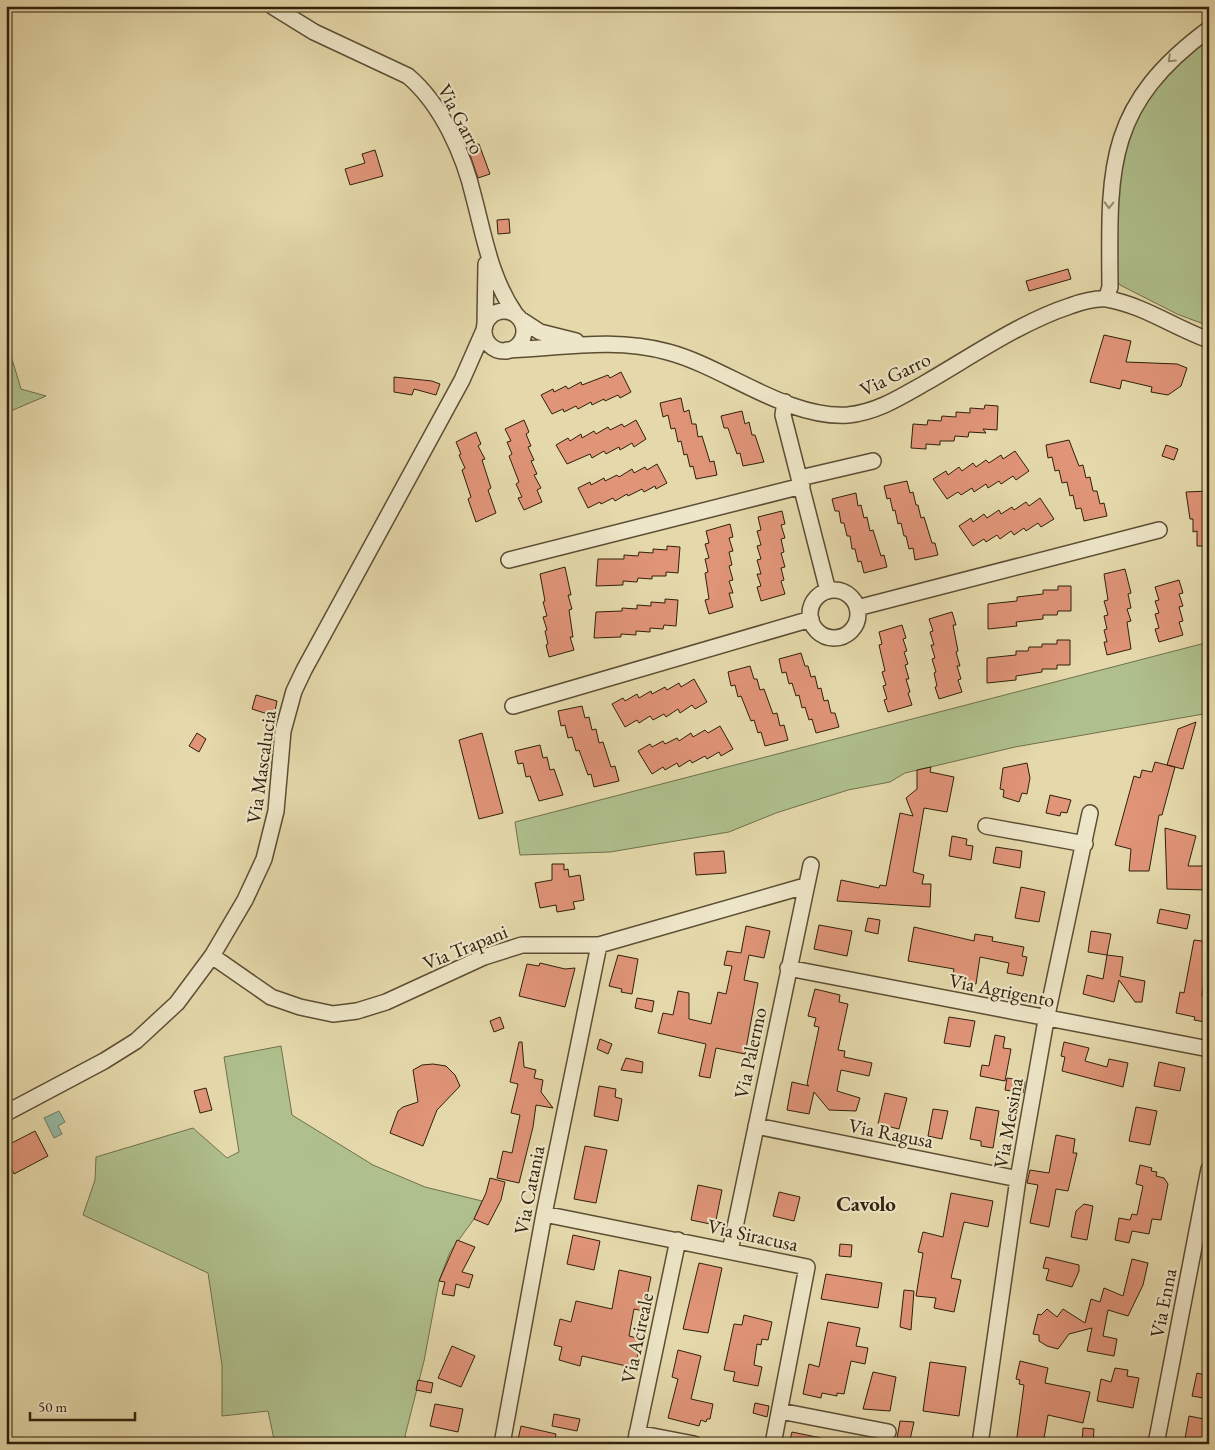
<svg xmlns="http://www.w3.org/2000/svg" width="1215" height="1450" font-family="'EB Garamond',serif">
	<rect width="100%" height="100%" fill="#e5d9ab"/>
	<filter id="stains"><feTurbulence type="fractalNoise" baseFrequency=".004" numOctaves="4"/><feColorMatrix values="0 0 0 0 .2 0 0 0 0 .09 0 0 0 0 .02 0 0 0 .5 -.17"/></filter>
	<radialGradient id="worn" r=".72"><stop offset=".6" stop-color="#630" stop-opacity="0"/><stop offset="1" stop-color="#630" stop-opacity=".3"/></radialGradient>
	<path fill="#afc08d" stroke="#6f704c" d="M1209,37V326L1177,314L1120,285L1117,280L1113,209L1129,129L1157,83Z
		M6,339L21,389L46,396L6,413Z
		M1209,642V713L1015,747L905,773L890,782L848,790L776,813L729,832L610,852L520,855L515,822Z
		M281,1046L292,1115L373,1165L425,1187L482,1201L474,1219L450,1252L439,1281L424,1361L405,1436L408,1444H275L268,1411L222,1416V1365L208,1273L83,1215L95,1180L96,1157L193,1128L227,1158L239,1152L224,1057Z"/>
	<path fill="#96baa6" stroke="#6d7c68" d="M59,1111L65,1122L58,1126L62,1134L54,1138L44,1118Z"/>
	<path fill="#e09478" stroke="#2f200b" d="M479,144L490,174L478,178L467,146Z
		M375,150L383,176L350,185L345,169L365,163L362,154Z
		M509,219L510,233L498,234L497,220Z
		M1068,269L1071,279L1029,291L1026,281Z
		M1104,335L1131,341L1126,362L1177,364L1187,368L1181,386L1168,395L1151,392L1152,387L1122,380L1120,389L1090,382Z
		M621,372L631,392L620,398L618,395L605,401L604,399L592,405L591,402L578,409L576,406L564,412L563,409L552,414L541,395L553,389L554,392L566,386L568,389L581,382L582,385L608,375L610,378Z
		M394,377L432,381L440,384L436,395L414,389L412,395L394,392Z
		M681,398L684,412L689,410L692,424H696L698,437L702,436L710,462L714,461L717,475L696,479L693,466L690,467L687,454L684,455L681,441L678,442L675,428L671,429L668,415L663,417L660,403Z
		M985,405L998,406L997,430L983,429L986,433L969,432L968,437L955,436L954,441H940V445L926,444V449L911,448L913,424L927,425L928,420L941,421L942,416L956,417V412L970,413V408L984,409Z
		M742,411L745,424L749,422L752,435H755L764,462L743,466L740,453L737,454L728,428H724L721,416Z
		M524,420L529,432L526,434L531,446L528,447L534,460L531,461L537,474L534,475L541,488L537,490L542,502L524,510L518,498L522,497L516,484L519,482L509,456L512,454L507,442L511,441L505,429Z
		M636,420L646,439L634,447L632,443L620,450L619,447L606,454L604,451L592,458L590,454L567,464L556,445L568,438L570,441L581,434L582,438L594,431L596,434L608,427L610,430L622,424L624,427Z
		M476,432L481,444L478,446L485,459L482,460L491,488L488,490L496,513L476,522L468,499L471,497L462,470L465,468L459,455L461,454L456,442Z
		M1069,440L1079,466L1083,465L1086,478L1090,477L1093,491H1097L1100,504L1104,503L1107,516L1084,521L1081,508L1076,509L1073,495L1070,496L1067,482L1062,483L1059,470L1055,471L1052,457L1048,458L1046,445Z
		M1166,445L1178,449L1174,460L1162,456Z
		M1015,451L1029,471L1016,480L1013,476L1001,484L999,481L988,488L986,484L974,492L972,488L961,495L958,492L947,499L933,479L946,471L948,475L959,467L962,471L973,463L976,467L986,460L989,463L1001,455L1003,459Z
		M657,464L667,483L656,489L655,486L644,492L642,489L628,496L627,494L615,501L613,498L601,504L600,502L588,508L578,488L590,482L591,485L604,478L605,481L617,475L619,477L632,469L634,473L645,467L647,470Z
		M907,481L910,493L913,492L916,505H918L921,518L924,517L932,543H935L938,555L915,560L913,548L909,549L906,536H904L901,523L898,524L895,510L893,511L890,498L887,499L884,486Z
		M1209,491V546H1197V531L1193,532V519H1190L1186,492Z
		M856,493L858,506L861,505L864,518L867,517L870,531L873,530L881,556L884,555L887,567L864,573L861,561L858,562L855,549H852L850,536H847L844,523H841L839,511H835L832,499Z
		M1040,498L1054,519L1041,527L1038,523L1026,531L1024,528L1014,535L1011,531L1000,539L997,535L986,542L984,539L973,546L959,526L971,518L973,522L984,514L987,518L999,510L1001,514L1012,507L1014,510L1026,502L1029,506Z
		M782,511L785,524L781,525L785,538L781,539L784,552L781,553L785,567L781,568L784,580L781,581L785,594L761,601L757,587L761,586L757,574H761L757,560L761,559L757,546L761,545L757,531L761,530L758,517Z
		M730,524L733,537L729,538L733,551L729,552L732,565L729,566L733,580L729,581L733,593H729L733,607L709,614L705,600L709,599L705,573L708,572L705,559L709,558L705,544L709,543L706,531Z
		M667,546L680,547L678,573L666,572V576H652V579L638,578L637,582L623,581V585L596,586L598,559H624V555L638,556L639,552L653,553V549L667,550Z
		M565,567L571,595H568L572,609L569,610L573,637H570L574,650L549,657L546,645L548,644L545,631L547,630L543,617L547,616L543,602L545,601L540,574Z
		M1125,569L1131,593L1128,594L1131,608L1127,609L1131,621L1127,622L1131,649L1107,655L1104,642H1107L1104,630L1107,629L1104,616L1108,615L1104,601L1108,600L1104,574Z
		M1179,580L1183,593L1179,594L1183,606L1179,607L1183,621L1179,622L1183,635L1159,642L1155,629L1159,628L1155,614L1159,613L1155,601L1159,600L1155,587Z
		M1058,586H1071V611H1058L1057,615H1043V619L1016,622L1017,626L988,629V604L1017,601V597L1043,594V590H1058Z
		M665,599L678,600L676,626L664,625L663,629L650,628V632L636,631V635L621,634V637L594,638L596,612L622,611V608L637,609V605L651,606V602L665,603Z
		M952,612L956,625H953L958,651L956,652L960,666H957L961,679L958,680L962,692L939,699L935,687L937,686L934,673L936,672L932,659L935,658L931,645H934L930,632L933,631L929,619Z
		M902,625L906,638L903,639L907,651L904,652L908,664L905,665L909,679H906L910,692L908,693L912,705L888,712L884,700L887,699L883,686L886,685L882,672L885,671L879,645L882,644L879,632Z
		M1057,640H1070V665H1057V669H1042V672L1016,676V680L987,683V658L1016,655V651H1028L1029,647H1042V644H1057Z
		M801,653L805,666H808L811,677L815,676L818,689L821,688L824,701L828,700L831,713H835L839,727L816,733L812,719L809,720L805,707L802,708L799,695L796,696L792,683L789,684L786,672L782,673L779,659Z
		M750,666L754,679H757L760,690L764,689L773,714L777,713L780,726L784,725L788,740L765,746L761,732L758,733L754,720L751,721L741,696L738,697L735,685L731,686L728,672Z
		M694,679L707,702L695,709L692,705L680,713L678,709L666,717L664,714L653,720L650,716L639,723L637,720L625,727L612,704L623,698L625,701L637,694L639,698L651,691L652,694L665,687L667,690L679,683L681,687Z
		M256,695L277,701L274,716L252,709Z
		M582,706L585,718L589,717L592,730L596,729L599,743L603,742L611,767L615,766L619,781L594,787L591,774L588,775L579,750L576,751L572,737L568,738L565,725L561,726L558,711Z
		M1196,722L1183,769L1167,765L1178,729Z
		M720,726L733,749L721,756L719,752L707,759L705,756L692,763L690,760L679,767L677,763L665,770L663,767L652,774L638,751L650,744L652,747L663,741L665,744L677,738L679,741L691,733L693,737L705,730L708,733Z
		M197,733L206,739L199,752L189,746Z
		M482,733L503,813L479,819L459,740Z
		M540,745L543,758L547,757L550,770L554,769L563,795L539,801L530,776L526,777L523,763L518,764L515,751Z
		M1155,762L1175,767L1162,815H1159L1149,871H1129L1131,849L1115,845L1134,776L1140,778L1142,770L1152,772Z
		M1027,763L1030,778L1027,794L1022,793L1019,802L1003,797L1004,790L1000,789L1003,768Z
		M931,767L930,772L954,777L947,812L924,808L913,872L924,875L922,884H931L930,907L837,901L841,880L879,888L880,885L886,886L900,813L913,816L906,798L917,789V770Z
		M1050,795L1071,800L1067,813L1061,812L1060,816L1046,813Z
		M1165,828L1196,836L1188,866H1209V890L1167,889Z
		M952,836L967,839L966,845L973,846L971,860L949,856Z
		M996,847L1022,851L1020,868L993,863Z
		M724,851L726,873L696,875L694,853Z
		M552,864H564V870L568,869L569,877L580,875L584,900L573,902L575,909L557,912L556,905L540,908L535,883L552,880Z
		M1021,887L1045,892L1039,922L1015,918Z
		M1160,909L1190,915L1187,929L1157,923Z
		M868,918L880,920L878,934L865,931Z
		M819,925L852,931L847,956L814,949Z
		M746,926L770,931L764,958L749,955L744,980L758,983L745,1054L716,1048L710,1078L699,1076L706,1044L658,1033L663,1013L673,1015L678,991L689,993V1019L711,1024L718,992L726,994L732,966L724,965L727,951L741,953Z
		M914,927L974,941L975,934L993,937L992,941L1024,947L1022,956L1027,957L1023,976L1007,973L1009,963L980,957L976,984L952,980L954,969L908,961Z
		M1091,931L1111,934L1107,955L1088,952Z
		M1194,940L1209,942V973H1205L1202,996L1209,997L1205,1022L1194,1020L1195,1017L1176,1013L1180,992L1184,993Z
		M618,955L638,959L632,994L621,992L622,989L609,986Z
		M1107,955L1123,957L1120,976L1145,981L1142,1002H1135L1119,980L1114,1002L1083,994L1087,975L1103,979Z
		M540,963L565,969L575,968L565,1007L519,996L527,964L539,966Z
		M815,989L840,995L839,1002L848,1004L838,1050L845,1051L844,1057L872,1063L869,1076L841,1070L837,1091L860,1098L856,1111L829,1110L814,1092L809,1114L787,1110L792,1082L809,1086L807,1084L819,1027L814,1026L816,1018L808,1016Z
		M637,998L654,1001L652,1012L635,1008Z
		M500,1017L504,1028L494,1032L490,1021Z
		M949,1017L975,1021L970,1047L944,1043Z
		M995,1035L1005,1037L1003,1048L1011,1049L1005,1081L980,1076L982,1065L989,1066Z
		M600,1039L612,1044L608,1054L597,1049Z
		M519,1042H522L524,1067L536,1070L534,1078L543,1080L541,1092L553,1108L536,1105L533,1127L519,1183L497,1178L503,1151L512,1153L520,1115L511,1113L518,1084L510,1082Z
		M1064,1042L1089,1048L1085,1061L1107,1067L1109,1059L1128,1063L1123,1087L1062,1071L1065,1057L1061,1056Z
		M626,1058L643,1062L642,1073L621,1070Z
		M1159,1062L1185,1068L1180,1091L1154,1086Z
		M433,1064L446,1066L455,1075L460,1086L437,1110L423,1146L390,1133L398,1111L403,1107L418,1102L413,1070L422,1065Z
		M1007,1078L1025,1081L1023,1093L1005,1090Z
		M599,1086L616,1089L615,1097L622,1099L618,1121L594,1116Z
		M206,1088L212,1110L200,1113L194,1091Z
		M885,1093L907,1098L899,1129L878,1124Z
		M976,1107L999,1111L993,1148L981,1146V1141L970,1139Z
		M1136,1107L1157,1111L1150,1145L1129,1141Z
		M933,1109L948,1111L942,1139L928,1136Z
		M35,1131L48,1156L14,1174L6,1158V1146Z
		M1056,1135L1075,1139L1073,1153H1077L1068,1191L1056,1189L1049,1227L1030,1223L1038,1185L1027,1183L1030,1170L1049,1173Z
		M585,1146L607,1150L596,1203L574,1199Z
		M1140,1165L1152,1168L1151,1171L1157,1172L1156,1176L1164,1178L1168,1184L1161,1220L1152,1219L1149,1234L1132,1231L1129,1243L1115,1240L1119,1218L1130,1220L1132,1214L1137,1215L1143,1186L1136,1184Z
		M490,1178L505,1182L501,1200L488,1225L474,1219L486,1193Z
		M698,1185L722,1190L715,1225L691,1220Z
		M779,1192L800,1197L794,1221L773,1216Z
		M951,1193L993,1201L988,1227L964,1222L951,1278L961,1280L954,1312L934,1308L936,1298L916,1296L923,1253L918,1252L923,1232L943,1237Z
		M1084,1204L1093,1206L1087,1240L1071,1237L1076,1211Z
		M573,1235L600,1241L594,1270L567,1264Z
		M457,1240L475,1247L462,1272L473,1275L469,1288L456,1284L454,1296L442,1294L445,1282L439,1281Z
		M840,1244L852,1245L851,1257L839,1256Z
		M1046,1257L1079,1265V1271L1072,1287L1046,1280L1049,1269L1043,1268Z
		M1132,1259L1148,1263L1143,1285L1128,1316L1108,1310L1103,1336L1117,1339L1114,1356L1087,1351L1092,1328L1069,1334L1058,1349L1047,1346L1039,1341V1335L1033,1334L1038,1314L1041,1315L1047,1309L1057,1317L1063,1309L1085,1323L1091,1299L1100,1302L1104,1288L1123,1296Z
		M699,1263L722,1268L708,1333L683,1329Z
		M619,1270L651,1277L644,1311L634,1309L629,1336L641,1339L635,1368L582,1356L580,1366L559,1360L562,1347L554,1345L560,1319L571,1322L576,1301L612,1309Z
		M826,1274L882,1283L878,1308L821,1299Z
		M904,1290L914,1291L911,1330L900,1327Z
		M744,1315L772,1322L768,1340L762,1339L761,1345L757,1344L754,1365L762,1367L758,1386L733,1381L735,1372L724,1370L734,1324L742,1325Z
		M828,1322L860,1328L856,1346L868,1348L865,1364L851,1361L844,1394L837,1393V1396L822,1393L821,1398L803,1394L809,1364L819,1367Z
		M452,1346L475,1356L461,1387L438,1378Z
		M678,1350L701,1356L691,1399L713,1404L710,1419H707L706,1422L701,1420L699,1426L668,1418L678,1379L672,1377Z
		M1020,1361L1048,1368L1045,1383L1090,1392L1083,1423L1048,1415L1043,1444H1016L1024,1385L1019,1384L1020,1380L1016,1379Z
		M930,1362L966,1367L959,1416L923,1411Z
		M1115,1368L1128,1370L1127,1376L1139,1378L1133,1408L1097,1401L1101,1379L1111,1382Z
		M873,1372L896,1377L890,1411L863,1409Z
		M1197,1373L1209,1376V1399L1192,1396Z
		M418,1380L433,1383L431,1393L416,1390Z
		M755,1403L769,1406L767,1417L753,1413Z
		M435,1404L463,1409L458,1432L430,1426Z
		M554,1414L580,1419L577,1431L552,1426Z
		M1189,1416L1209,1420V1440L1201,1439L1200,1444H1184Z
		M900,1421L914,1422L909,1444H896Z
		M521,1426L556,1434L554,1444H517Z
		M1083,1428L1094,1429L1093,1444H1082Z
		M792,1432L826,1439L825,1444H789Z"/>
	<g fill="none" stroke-linecap="round" stroke-linejoin="round">
		<defs>
			<path id="minor" d="M272,6L314,32L408,76C442,105 464,155 474,198C485,240 491,279 516,315
				M1106,299L1110,287C1109,168 1105,106 1209,29
				M484 331a20 20 0 1 1 40 0a20 20 0 1 1-40 0Z
				M520,319L540,332L576,341
				M485,326L486,264
				M507,350C561,348 614,337 668,352C725,367 787,419 848,415C878,412 902,396 927,382C972,356 1021,322 1070,306C1081,302 1096,298 1107,299C1143,305 1175,328 1209,340
				M785,402L783,415L828,591
				M800,478L873,461
				M509,560L802,486
				M810 614a24 24 0 1 1 48 0a24 24 0 1 1-48 0Z
				M857,608L1159,530
				M513,706L811,619
				M986,826L1085,844
				M212,956L271,997L300,1007L333,1014L357,1011L386,1002L484,957L522,945H599L805,886
				M788,968L1209,1049
				M6,1113L104,1061L136,1041L177,1003L212,956L245,900L264,859L276,811L283,731L294,691L304,670L462,380L484,330
				M756,1126L1018,1179
				M544,1214L807,1267L773,1444
				M730,1251L811,865
				M780,1411L888,1432
				M637,1433L694,1444
				M502,1444L544,1214L599,945
				M635,1444L678,1240
				M980,1444L1018,1179L1046,1020L1090,813
				M1156,1444L1209,1169"/>
		</defs>
		<use href="#minor" stroke="#5c4e33" stroke-width="18"/>
		<use href="#minor" stroke="#eee6c8" stroke-width="15"/>
	</g>
	<defs><path id="oneway-chevron" d="M-2-3.5L2.5 0L-2 3.5" fill="none" stroke-width="1.6" stroke-linecap="round" stroke-linejoin="round" transform="scale(1.25)"/></defs>
	<g stroke="#988d73">
		<use href="#oneway-chevron" transform="translate(1171 59) rotate(136)"/>
		<use href="#oneway-chevron" transform="translate(1109 205) rotate(91)"/>
	</g>
	<g text-anchor="middle" dominant-baseline="central" stroke-width="4.5" stroke-linejoin="round" paint-order="stroke">
		<g font-size="20" fill="#2f200b" stroke="#eee6c8">
			<text transform="translate(461 119) rotate(62)">Via Garro</text>
			<text transform="translate(895 374) rotate(-26)">Via Garro</text>
			<text transform="translate(261 767) rotate(-82)">Via Mascalucia</text>
			<text transform="translate(465 947) rotate(-22)">Via Trapani</text>
			<text transform="translate(1002 990) rotate(11)">Via Agrigento</text>
			<text transform="translate(750 1053) rotate(-78)">Via Palermo</text>
			<text transform="translate(1008 1123) rotate(-80)">Via Messina</text>
			<text transform="translate(891 1133) rotate(11)">Via Ragusa</text>
			<text transform="translate(529 1190) rotate(-79)">Via Catania</text>
			<text transform="translate(753 1235) rotate(12)">Via Siracusa</text>
			<text transform="translate(1163 1303) rotate(-79)">Via Enna</text>
			<text transform="translate(637 1338) rotate(-78)">Via Acireale</text>
		</g>
		<g font-size="21" font-weight="bold" fill="#2f200b" stroke="#eee6c8">
			<text x="866" y="1203">Cavolo</text>
		</g>
	</g>
	<rect width="1215" height="1450" fill="none" stroke="#e5d9ab" stroke-width="25"/>
	<rect x="8" y="8" width="1200" height="1435" fill="none" stroke="#2f200b" stroke-width="2.5"/>
	<rect x="12" y="12" width="1190" height="1425" fill="none" stroke="#2f200b"/>
	<path d="M30 1412v8h105v-8" fill="none" stroke="#2f200b" stroke-width="2.5"/>
	<text x="38" y="1412" font-size="15" fill="#2f200b" stroke="#eee6c8" stroke-width="4" paint-order="stroke">50 m</text>
	<rect width="100%" height="100%" filter="url(#stains)"/>
	<rect width="100%" height="100%" fill="url(#worn)"/>
</svg>
